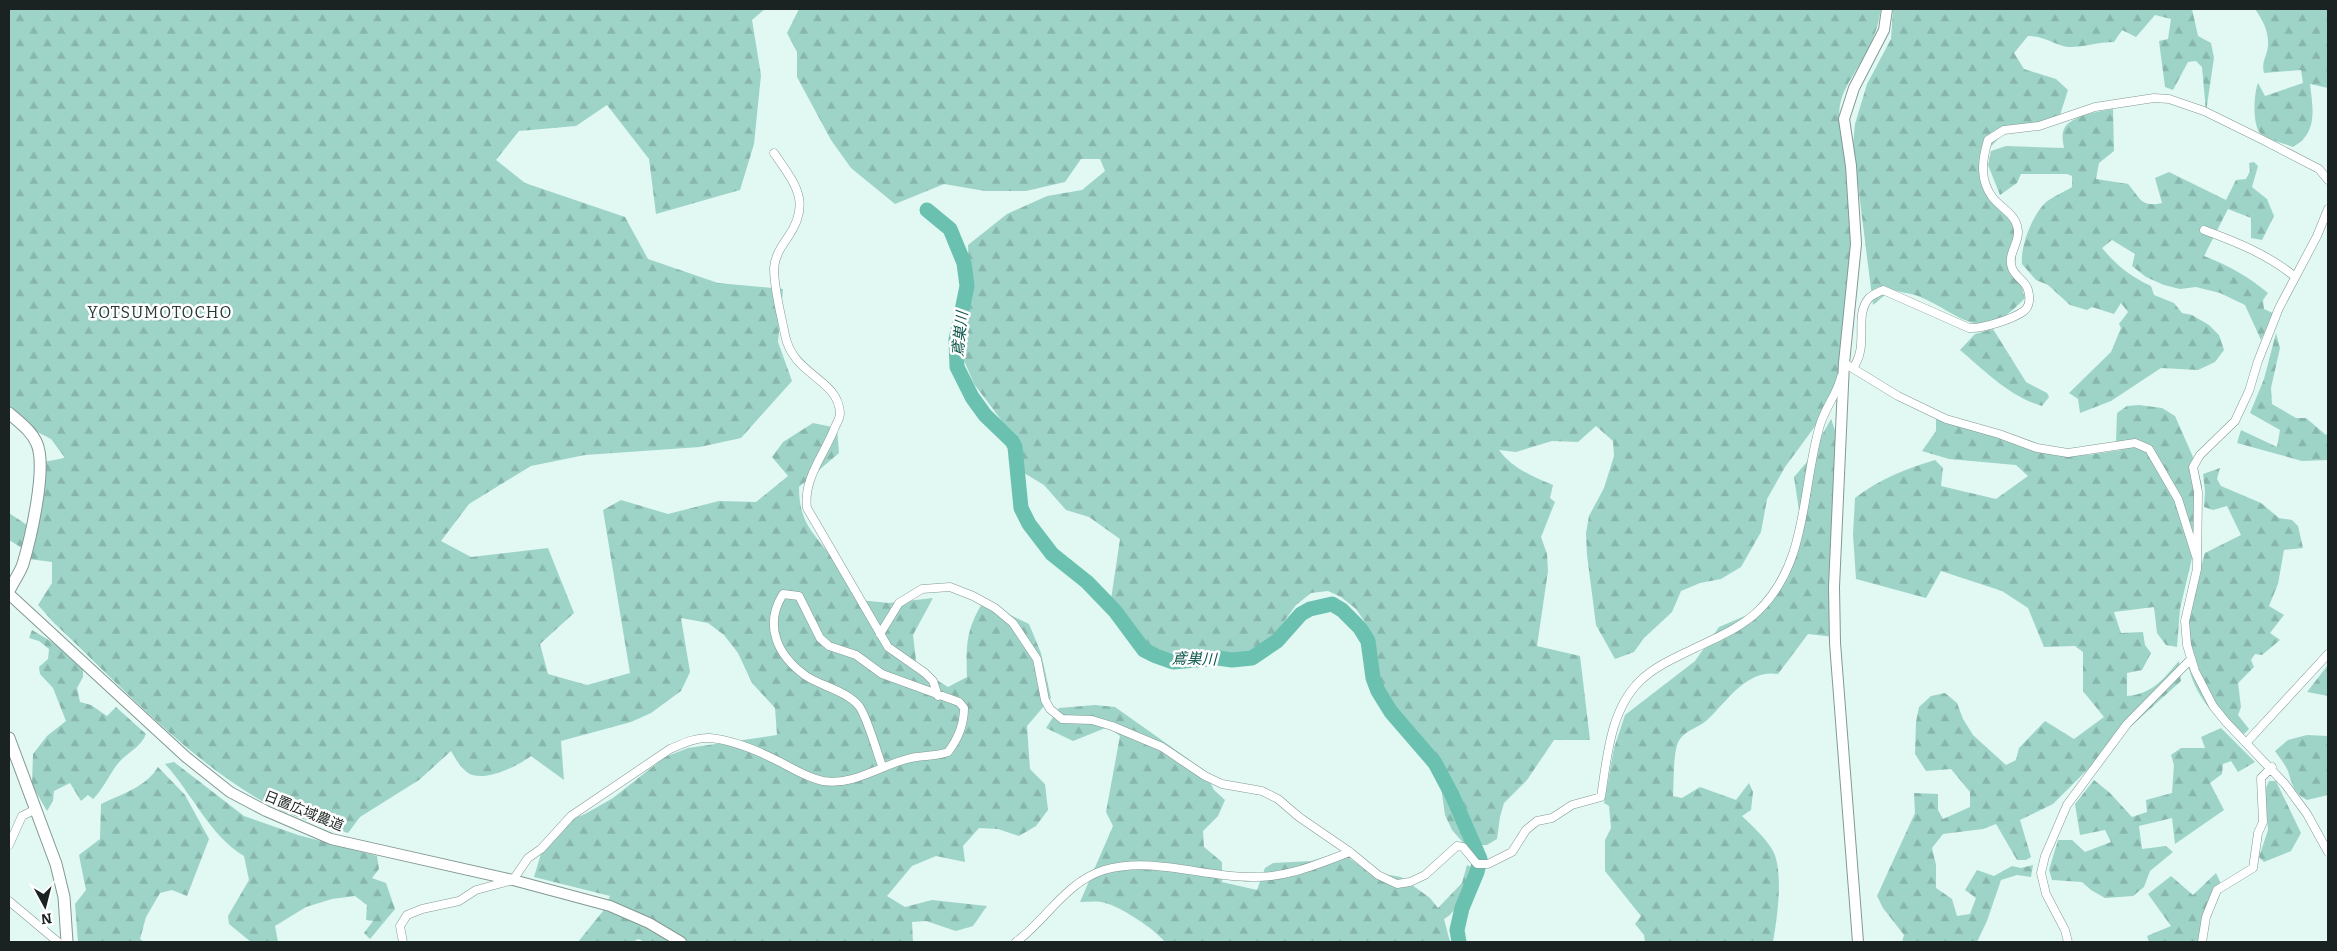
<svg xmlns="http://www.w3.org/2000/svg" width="2337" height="951" font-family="Bitter,'Noto Sans JP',serif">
	<defs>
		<pattern id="forest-firs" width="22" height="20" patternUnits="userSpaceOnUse" patternTransform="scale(1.25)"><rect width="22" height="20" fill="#9ed4c8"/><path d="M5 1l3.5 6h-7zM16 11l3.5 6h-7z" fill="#88b6ac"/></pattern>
	</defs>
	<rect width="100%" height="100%" fill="#e1f8f3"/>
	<path fill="url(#forest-firs)" d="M9,9H765L752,20L761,75L754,144L740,190L656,214L649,159L607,105L576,126L519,131L496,160L525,183L625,217L648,259L718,283L783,289L778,342L792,381L741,438L700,447L585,455L531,466L469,504L441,541L471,557L548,548L574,613L540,644L548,674L587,685L630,673L603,510L621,500L668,514L719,501L756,502L788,476L772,457L783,442L813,423L837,428L839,453L799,487C799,526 816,534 836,563C844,575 851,588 859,600L889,603L933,598L913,635L917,668L948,687L967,677C966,645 966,630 983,602L1029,624L1041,653L1051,698L1027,726L1030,769L1045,784L1048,810L1036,826L1019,836L998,829L979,828L963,846L965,862L936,856L912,866L887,896L905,907L932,900L987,906L973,926L956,931L926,921L912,922L913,942H645L638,939L633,942H578L603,911L610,896L534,877L543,847L557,825L585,814L613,798L665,757L688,748L777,735L775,708L752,683L738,653L724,635L708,623L681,618L690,672L681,691L651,713L631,722L561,741L564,780L531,756C518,766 484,783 468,773C460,767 455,758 451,751L419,780L360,817L348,833C320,824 288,816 262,801C183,755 120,685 54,623L38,605L52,583V562L29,559L43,462L65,458L51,439L28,427L9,410Z
		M799,9H1881C1879,21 1876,32 1871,43C1857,77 1828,96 1844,136L1853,255L1850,358L1844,387L1785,467L1767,499L1761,532L1741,567L1721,579L1700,583L1681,591L1672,612L1643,639L1634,652L1615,659L1596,625L1587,555L1586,533L1589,516L1604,488L1614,456L1613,441L1596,426L1578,442L1552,441L1516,452L1499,450C1512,468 1533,477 1553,485L1550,498L1555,502L1541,537L1547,554L1548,571L1537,646L1580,656L1590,740H1554L1527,780L1504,803L1500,817L1497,839L1487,845L1466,846L1452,830L1445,815L1437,759L1414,732L1381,704L1370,680L1366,652L1369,637L1367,625L1356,609L1341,597L1328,591L1311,593L1296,605L1270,641L1248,654L1201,651L1179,657L1151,647L1117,625L1110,606L1120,539L1089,517L1066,510L1044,485L1024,473L1017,435L1002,421L974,384L963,358L964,332L970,301L968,245L1007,214L1047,196L1082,190L1105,171L1100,159H1081L1065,182L1026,191H985L944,184L895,204L851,168L831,140L797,77V52L787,33Z
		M1893,9H2192L2198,36L2211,43L2214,58L2206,112L2202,67L2196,61L2188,62L2173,90L2165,87L2159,41L2168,39L2171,19L2155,15L2136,37L2122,30L2114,42C2098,42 2085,47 2070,47C2058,47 2046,36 2028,36L2014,53L2024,69L2056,79L2068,90L2060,115L2001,136L1979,159V171L1990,201L2012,221L2018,235L2015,265L2025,298C1979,347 1964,315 1918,296C1909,293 1900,292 1891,290L1873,305L1853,145L1855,124L1867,84L1891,39Z
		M2255,9H2328V88L2310,84C2313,109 2318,133 2293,147C2284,143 2267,140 2260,133C2252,123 2254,93 2258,83L2265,96L2303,83L2301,70L2264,73C2261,63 2267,56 2268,46C2269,31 2263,21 2255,9Z
		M2113,109L2114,151L2099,163L2096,179L2128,184C2140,197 2140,208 2162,203L2155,178L2169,172L2226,200L2236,180L2246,179L2250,171L2249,163L2254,162L2258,166L2252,187L2267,199L2274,216L2262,240L2251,238V218L2228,209L2204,256C2229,266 2248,276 2268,293L2263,300L2264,309L2273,313L2261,340L2245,305L2220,293L2196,287L2180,289L2164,285L2146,277L2132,266L2135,254L2112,240L2102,248C2116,265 2131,277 2151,286L2154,295L2174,303L2182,313L2192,315L2209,325L2219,335L2224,350L2215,362L2198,370L2161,368L2111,401L2080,413L2078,399L2069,393L2111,352L2121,328L2119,324L2128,312L2121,303L2114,314L2092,307L2087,310L2070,305L2048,285L2036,280L2022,264C2020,247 2032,216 2045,203C2052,197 2064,192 2072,187V176L2067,174H2021L2017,183L2000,195L1988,165L1991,151L2006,146L2064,148C2063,143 2062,137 2063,132C2066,116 2100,111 2113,109Z
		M1993,329L2026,382L2047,393L2049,397L2042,406C2010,397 1985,371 1960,350L1975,334Z
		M2276,333L2280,348L2271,388L2272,404L2296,418H2306L2326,435L2328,433V460L2302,461L2237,443L2241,430L2277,447L2280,430L2250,413L2264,379Z
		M2139,405L2162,408L2175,416L2197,466L2202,486L2197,510L2196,541L2180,609L2177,647L2166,645L2157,633L2154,607L2114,612L2121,633L2143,632L2145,645L2151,653L2142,670L2127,673V696C2153,694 2163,679 2179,661L2181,681L2130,727L2053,804L2020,820L2031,857L2026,860H2017L1996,824L1983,829L1943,834L1932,848L1936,865V888L1952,899L1957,916L1970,914L1976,898L1965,890L1977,870L1994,876L2012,866L2021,868L2033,865L2031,877L2017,875L2001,880L1987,921L1977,942H1902L1904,935L1883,908L1877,896L1915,813L1914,793L1938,794V810L1943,819L1970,807V792L1951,769L1926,771L1915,754L1916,722L1919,707L1931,696L1945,693L1957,703L1963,719L1973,735L2006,765L2016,760L2019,748L2045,721L2074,739L2104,717L2083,691V652L2075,646L2044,647L2028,608L2002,591L1941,571L1926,598L1856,579L1853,535L1855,498C1880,479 1905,469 1935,460L1943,468L1941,486L1996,499L2028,476L2016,465L1949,459L1922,451L1936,431V417L2037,450L2062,456L2088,455L2121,450L2116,441L2117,413L2127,406Z
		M1831,419L1843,453L1844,488L1834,637L1808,634L1778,674C1746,669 1727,702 1706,721C1696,729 1682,731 1677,745C1673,760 1674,780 1673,796L1682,798L1700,787L1736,800L1749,783L1753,792L1751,810L1742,816C1752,826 1766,838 1773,851C1784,872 1777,919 1773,942H1645L1644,935L1635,924L1641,916L1605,871V840L1611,828L1609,806L1604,803L1614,748L1625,715L1695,661L1719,627L1766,607L1788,578L1802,531L1794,477L1806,463Z
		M2220,468L2217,479L2221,486L2261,503L2279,518L2292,520L2298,526L2303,548L2284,550L2278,584L2269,606L2284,615L2270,633L2280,640L2262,655L2255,654L2251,660L2254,667L2238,683L2241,707L2238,715L2249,729L2244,734C2234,727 2222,720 2213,712C2169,665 2189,607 2205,553L2241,535L2227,506L2213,510L2204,507L2205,491L2203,474Z
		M9,513L27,525L22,548L9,540Z
		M32,630L64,649L83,666V677L77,688L80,702L91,705L107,716L116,707L146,734C140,749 125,753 116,766C108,777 103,789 93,799L88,795L81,801L70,783L54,791L53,801L47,811L32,785L33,754L47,736L66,721L53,688L40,674L39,667L48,659L49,649L39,641L29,638Z
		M2328,665V696L2307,692Z
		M1095,705L1115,707L1204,770L1214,790L1225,800L1218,816L1203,831L1204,847L1222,862V882L1257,890L1265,868L1273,863L1311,861L1341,852L1367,871L1401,877L1430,898L1438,908L1462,883L1467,865L1473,868C1467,885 1460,910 1444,919L1450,942H1165C1155,929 1117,904 1101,902C1094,901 1087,902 1080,902L1113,826L1106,812L1120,736L1108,727L1073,741L1046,728L1059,708Z
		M2221,728L2255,762L2238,772L2231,761L2223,764L2222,774L2210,783L2224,810L2175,844L2172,818L2139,826L2142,849L2166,846L2173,852L2150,871L2144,887L2133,896L2105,898L2091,890L2082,882L2052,880L2049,870L2058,840H2072L2085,852L2111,842L2105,830L2080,835L2075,804L2094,780L2110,793L2132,817L2147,812L2146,800L2172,793L2174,765L2171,755L2181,748H2205L2201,737Z
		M2307,735L2328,736V795L2307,800C2294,794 2292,784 2288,771C2285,764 2279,757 2275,751L2288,740Z
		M174,762L244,816L298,835L377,856L379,869L372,878L386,883L395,909L370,939L364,933L373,921L366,920L367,905L355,896L332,899L306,907L275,926L278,942H251L229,924L228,916L249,880L244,856C210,836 192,793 165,764Z
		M158,767L185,795L209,839L187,896L172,890L160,893L146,917L140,939L144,942H78L75,904L86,890L79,855L100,839L101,804C122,794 146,787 158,767Z
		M2269,781H2276L2301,833L2291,851L2264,862L2259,857L2268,830L2265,790Z
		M2216,873L2222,886L2199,942H2149L2147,936L2171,926L2148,894L2171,876L2193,895Z"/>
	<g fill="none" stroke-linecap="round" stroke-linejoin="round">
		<path stroke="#6bc1b0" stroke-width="15" d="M927,210L950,229L964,263L967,286L956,340L957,367L972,397L985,415L1012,441L1015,447L1021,508L1029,524L1052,554L1087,582L1115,611L1144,650L1156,656L1173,662L1218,658L1232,660L1252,658L1277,641L1301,614L1310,609L1332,604L1342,610L1360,628L1368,641L1373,678L1378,691L1391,712L1435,763L1452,795L1477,852L1480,859L1477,872L1462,908L1457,930L1459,942"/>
		<defs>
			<path id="minor" d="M774,153C795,184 812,202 788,237C781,247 775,256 774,268C774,290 781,314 785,335C793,376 838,378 840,413C840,418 837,423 835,427C825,454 803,478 807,508L888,647L925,673L933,681L938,696
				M2328,209L2317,236L2279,308L2258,361L2249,391L2235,421L2200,455L2193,467L2198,492L2197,569L2185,621L2187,645L2195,671L2213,706L2226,722L2285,784L2307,814L2328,852
				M2204,230C2236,242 2267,254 2294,276
				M1843,366L1844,363L1898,396L1946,419L1999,434L2037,448L2068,453L2135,443L2149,449L2178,499L2196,556
				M1853,368C1870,344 1853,317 1869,298C1872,295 1879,292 1883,290L1969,328C1982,329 2013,319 2024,311C2030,306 2030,297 2028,290C2026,281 2015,277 2012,268C2007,254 2019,244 2018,231C2017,215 2002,209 1993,198C1979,180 1982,160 1988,140L2004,130L2039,126L2095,107L2154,98L2169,99L2204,111L2263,140L2319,169L2328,180
				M880,634L899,603L922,589L950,587L973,596L995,608L1013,623L1037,659L1045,700L1050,709L1062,719L1092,720L1112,726L1162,747L1205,776L1222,784L1262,791L1278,799L1299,817L1350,852L1378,875L1397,884L1410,882L1425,875L1457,846L1463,847L1477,864H1488L1512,852L1526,830L1537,821L1552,818L1572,805L1601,797C1607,758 1610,710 1640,681C1655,666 1677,657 1695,648C1716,638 1740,628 1757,612C1809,563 1801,489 1820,425C1825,408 1838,392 1841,377
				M2246,743L2328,654
				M9,845L22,816L36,809
				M9,901L58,942
				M403,942L400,926L407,915L422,909L459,901L476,890L513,880L528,858L541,849L571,816L670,749C682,744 696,737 710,738C733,740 761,752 782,763C795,770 808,778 823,781C852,786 880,766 907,759C920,755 935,757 948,752C958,739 964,724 964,708L959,702L882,674L856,655L829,646L820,638L799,596L783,594C763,626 778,656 806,676C823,687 845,690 859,706C867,717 877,752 882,766
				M1016,942C1046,920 1066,882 1104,870C1152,856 1202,877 1251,877C1287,878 1318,864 1350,852
				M2068,942L2065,930L2046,894L2041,873L2045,856L2067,805L2127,724L2191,659
				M2202,942L2206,917L2217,890L2253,868L2258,833L2263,822L2261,778L2272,767"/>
			<path id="tertiary" d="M9,594L186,757L230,792L266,811L331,839L513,880L610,906L649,923L681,942
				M1858,942L1835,643L1834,587L1844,363L1856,244L1851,166L1844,119L1854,88L1884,30L1887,9"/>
			<path id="secondary" d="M9,413C19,422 32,431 37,444C47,468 31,537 23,564C20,573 13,582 9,591
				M9,738L56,864L64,897L67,942"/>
		</defs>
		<use href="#minor" stroke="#839994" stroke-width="9"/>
		<use href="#tertiary" stroke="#839994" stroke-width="12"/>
		<use href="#secondary" stroke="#839994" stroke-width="13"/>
		<use href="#minor" stroke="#fff" stroke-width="8"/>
		<use href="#tertiary" stroke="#fff" stroke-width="10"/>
		<use href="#secondary" stroke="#fff" stroke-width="11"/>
	</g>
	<g text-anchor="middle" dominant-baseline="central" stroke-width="5" stroke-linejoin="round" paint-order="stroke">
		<g font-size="14" fill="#1a2321" stroke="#fff">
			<text transform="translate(304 811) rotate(22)">日置広域農道</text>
		</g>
		<g font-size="15" font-style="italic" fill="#0e584c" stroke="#fff">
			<text transform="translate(960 334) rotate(-84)">鳶巣川</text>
			<text transform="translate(1194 659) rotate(1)">鳶巣川</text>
		</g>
		<g font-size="16" letter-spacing="1" fill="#273a36" stroke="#fff">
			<text x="160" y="312">YOTSUMOTOCHO</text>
		</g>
	</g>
	<rect width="2337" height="951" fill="none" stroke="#1a2321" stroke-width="20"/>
	<g transform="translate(45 906) rotate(173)" stroke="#ffffff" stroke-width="4" paint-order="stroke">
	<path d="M0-4L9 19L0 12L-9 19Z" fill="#1a2321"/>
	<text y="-8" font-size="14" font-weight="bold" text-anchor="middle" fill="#1a2321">N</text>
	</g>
</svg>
